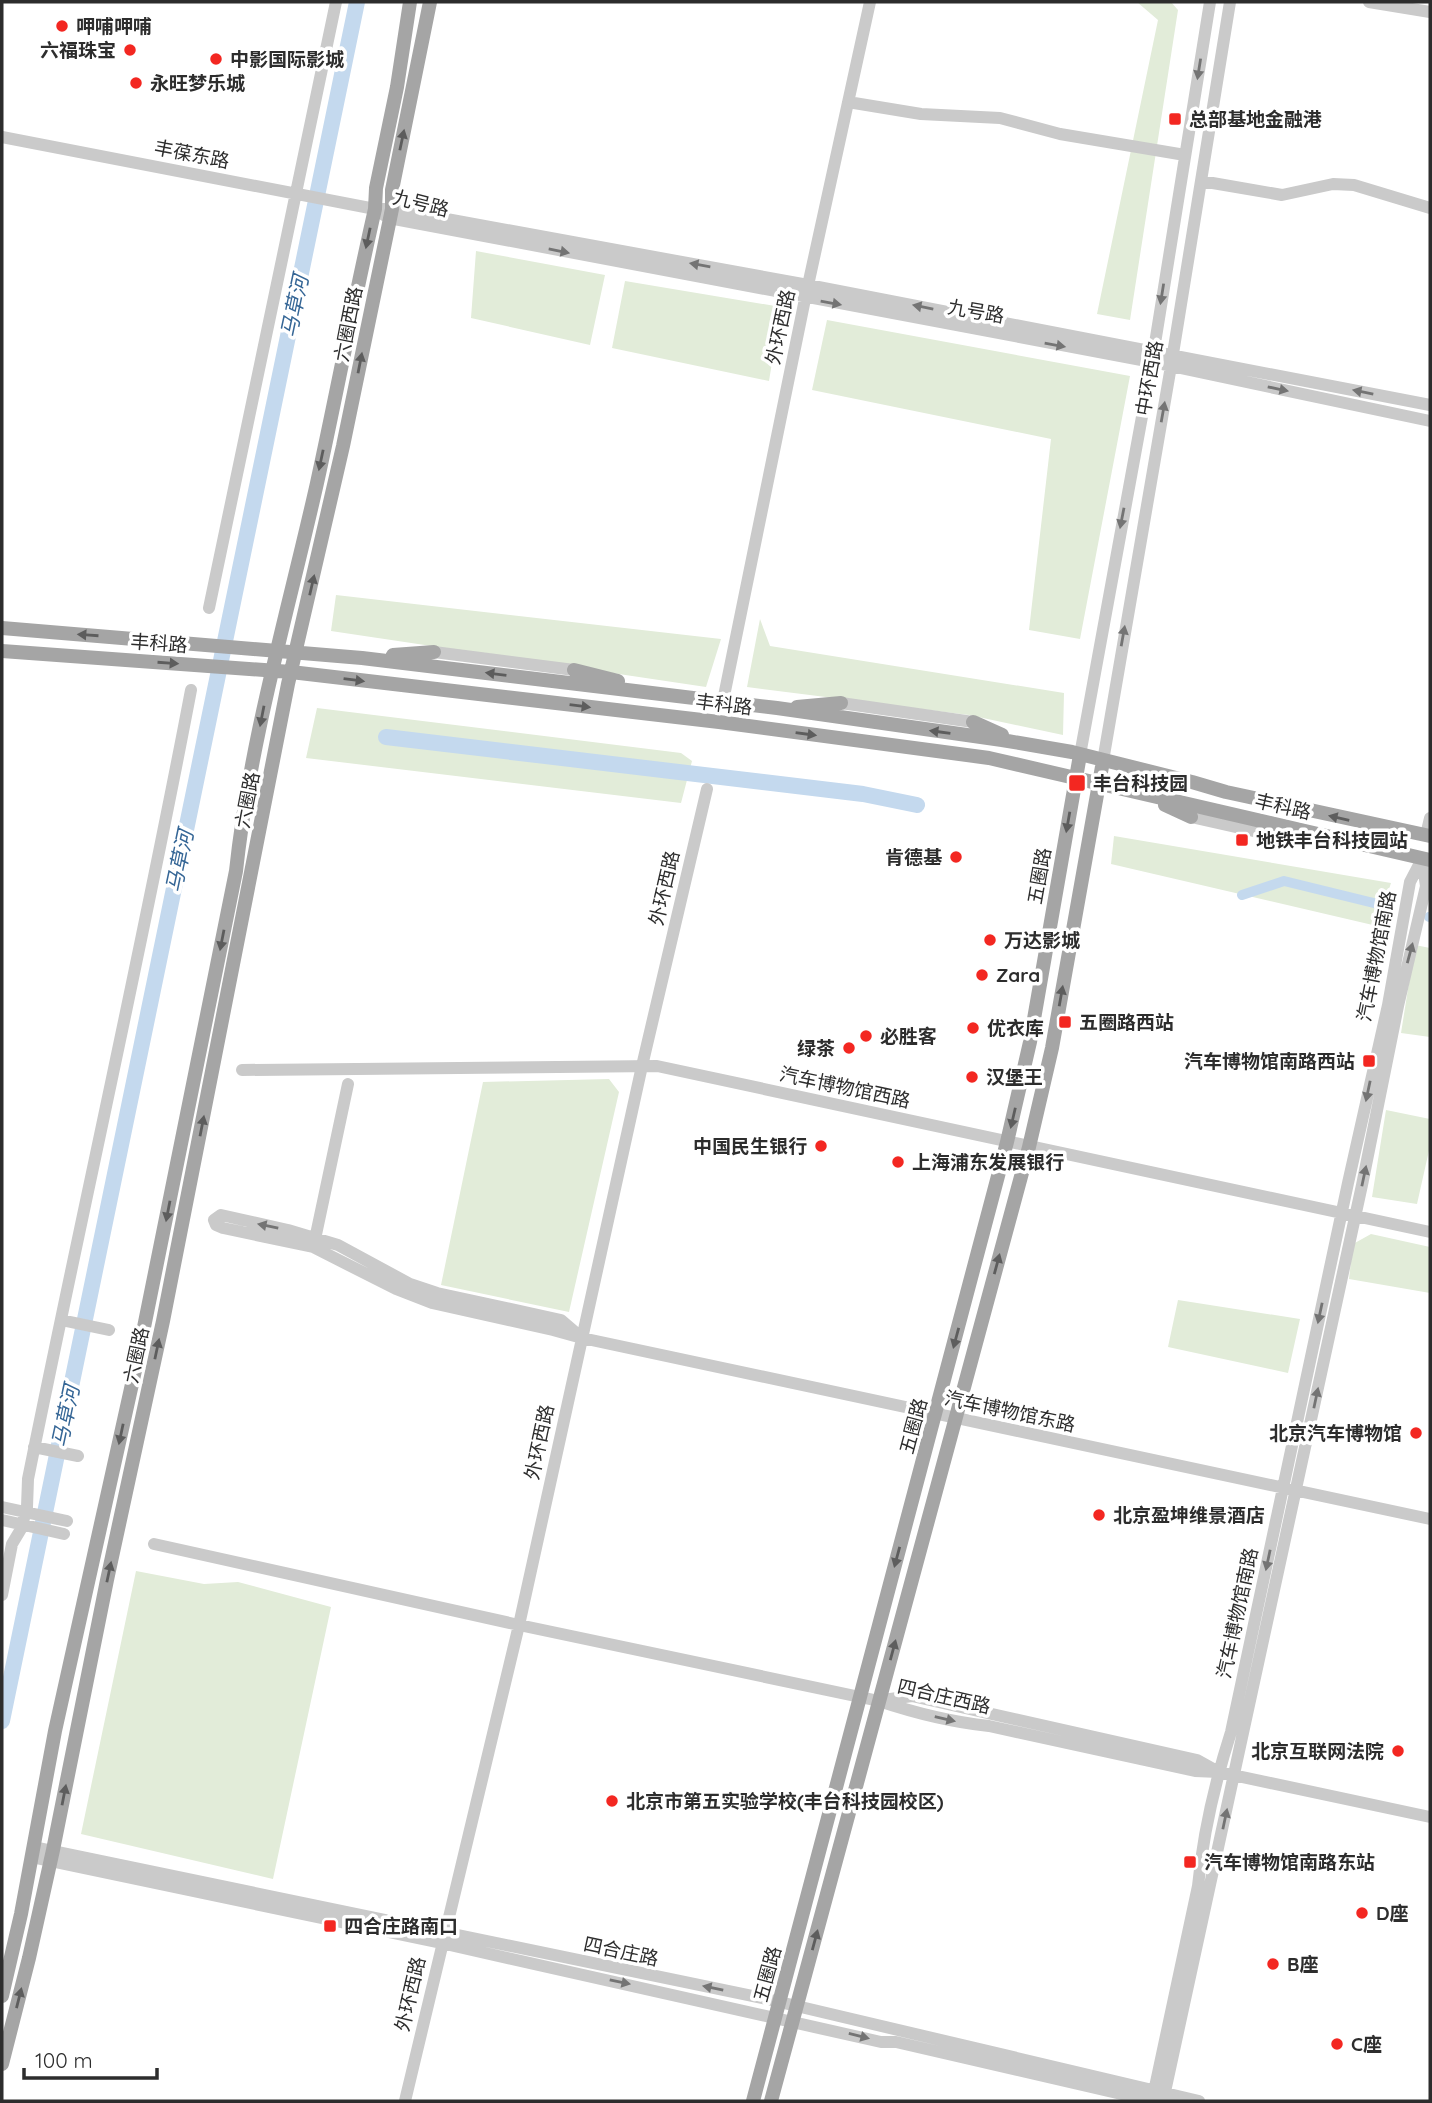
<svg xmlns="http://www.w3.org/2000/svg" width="1432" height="2103" font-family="Quicksand,'Noto Sans SC',sans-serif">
	<rect width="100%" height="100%" fill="#fff"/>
	<path fill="#e2ecd9" d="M1137,2H1171L1178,10L1130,320L1097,314L1158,20Z
		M476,251L605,275L590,345L471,318Z
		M625,281L781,307L769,381L612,348Z
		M827,320L1130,376L1080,639L1029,630L1051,439L812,390Z
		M336,595L721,639L706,687L331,631Z
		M760,619L770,646L1064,693L1063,735L969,715L747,687Z
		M317,708L681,753L692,761L681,803L306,758Z
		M1114,836L1391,883L1377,926L1111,864Z
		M1415,945L1430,948V1037L1401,1033Z
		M609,1079L619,1092L569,1312L441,1285L483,1082Z
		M1386,1110L1430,1119V1146L1417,1204L1372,1197Z
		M1371,1234L1430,1247V1293L1349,1279L1353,1244Z
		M1178,1300L1300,1319L1288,1373L1168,1347Z
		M136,1571L204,1584L238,1582L331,1607L273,1879L81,1834Z"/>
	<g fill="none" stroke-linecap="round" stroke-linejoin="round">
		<path stroke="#c4d9ee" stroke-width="10" d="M1242,895L1284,881L1386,906
			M1429,917H1430"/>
		<path stroke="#c4d9ee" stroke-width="16" d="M386,737L863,794L917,805
			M2,1721L357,2"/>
		<path stroke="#cacaca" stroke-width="12" d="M1369,2L1430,12
			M848,102L921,114L1000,118L1060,134L1185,155
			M2,137L375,209H392L808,285L1430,405
			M1201,181L1282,195L1333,184L1354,185L1430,208
			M384,215L389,218L1152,362L1430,421
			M209,608L336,2
			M434,652L574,670
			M723,701L805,299L870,2
			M841,703L973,722
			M1080,755L1152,362L1210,2
			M1103,761L1171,366L1230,2
			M1191,817L1280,837
			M1426,835L1430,818
			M242,1070L657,1066L1430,1232
			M314,1244L348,1084
			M61,1320L109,1330
			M582,1338L561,1320L437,1293L410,1284L338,1245L288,1230L221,1215L214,1220L216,1225L223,1228L313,1247L396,1289L432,1303L553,1330L582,1338L1430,1519
			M34,1447L78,1456
			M2,1507L67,1521
			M2,1520L64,1534
			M154,1544L519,1625L879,1701C915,1713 951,1722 989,1726L1195,1771L1219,1772L1430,1817
			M2,1595L12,1544L21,1529L27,1507L28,1479C81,1216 141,954 191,690
			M883,1700L912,1696L1197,1760L1215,1770
			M33,1847L767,1999L1199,2101
			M31,1857L441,1943L881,2042H896L1152,2101
			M405,2101L519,1625L642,1066L707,789
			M1152,2101L1198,1886C1203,1834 1215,1782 1231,1732L1348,1183L1388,1005L1410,882L1422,859
			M1163,2101L1362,1185L1398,1006L1426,886L1422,859"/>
		<path stroke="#a5a5a5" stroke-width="14" d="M2,628L362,658L777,708L1002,740L1072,752L1192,782L1226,792L1430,836
			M2,651L291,672L719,722L989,758L1430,860
			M393,655L434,652
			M574,670L618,681
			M797,707L841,703
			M973,722L1002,735
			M1165,805L1191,817
			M1280,837L1306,839
			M2,1996L21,1914L55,1731L138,1357L236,871C250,740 288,612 317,483C337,392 354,300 375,209L376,188L397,87L410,2
			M2,2064L29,1958L53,1850L107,1580L163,1321L288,684L343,446L392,209V190L430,2
			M753,2101L1007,1142L1030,1042L1080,755
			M771,2101L1029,1147L1052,1048L1103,761"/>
	</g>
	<defs><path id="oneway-solid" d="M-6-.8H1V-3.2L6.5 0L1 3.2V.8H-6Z" transform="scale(1.75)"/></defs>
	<g fill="#747474">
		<use href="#oneway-solid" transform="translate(1199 69) rotate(99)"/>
		<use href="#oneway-solid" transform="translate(559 251) rotate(11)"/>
		<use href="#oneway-solid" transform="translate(700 265) rotate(-170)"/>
		<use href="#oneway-solid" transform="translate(1162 294) rotate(99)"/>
		<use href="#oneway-solid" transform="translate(831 303) rotate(10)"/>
		<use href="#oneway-solid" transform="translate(923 307) rotate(-169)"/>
		<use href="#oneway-solid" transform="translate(1055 345) rotate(10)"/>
		<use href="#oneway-solid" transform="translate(1278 389) rotate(12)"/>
		<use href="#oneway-solid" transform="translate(1363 392) rotate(-169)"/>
		<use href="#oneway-solid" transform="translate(1163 412) rotate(-80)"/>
		<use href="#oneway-solid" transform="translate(1122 518) rotate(101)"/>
		<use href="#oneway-solid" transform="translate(1123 636) rotate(-80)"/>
		<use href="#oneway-solid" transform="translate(1410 953) rotate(-75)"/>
		<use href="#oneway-solid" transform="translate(1368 1091) rotate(102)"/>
		<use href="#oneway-solid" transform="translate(1364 1176) rotate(-78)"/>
		<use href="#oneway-solid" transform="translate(268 1226) rotate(-168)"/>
		<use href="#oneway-solid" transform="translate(1320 1313) rotate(102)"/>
		<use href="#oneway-solid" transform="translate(1316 1398) rotate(-78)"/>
		<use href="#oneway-solid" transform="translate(1268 1560) rotate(102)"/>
		<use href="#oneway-solid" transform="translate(945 1719) rotate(13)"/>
		<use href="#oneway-solid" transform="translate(1225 1819) rotate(-78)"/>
		<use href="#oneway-solid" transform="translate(620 1982) rotate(12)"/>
		<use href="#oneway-solid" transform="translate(713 1988) rotate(-168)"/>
		<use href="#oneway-solid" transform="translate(859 2036) rotate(14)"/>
	</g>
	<g fill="#5d5d5d">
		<use href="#oneway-solid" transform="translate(402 140) rotate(-78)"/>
		<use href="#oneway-solid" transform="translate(368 238) rotate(102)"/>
		<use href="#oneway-solid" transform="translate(360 363) rotate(-79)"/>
		<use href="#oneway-solid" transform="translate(321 460) rotate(102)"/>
		<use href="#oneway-solid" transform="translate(312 585) rotate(-77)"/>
		<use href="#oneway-solid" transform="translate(88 635) rotate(-176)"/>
		<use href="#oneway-solid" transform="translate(168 663) rotate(4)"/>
		<use href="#oneway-solid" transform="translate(496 674) rotate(-173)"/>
		<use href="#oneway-solid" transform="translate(354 680) rotate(7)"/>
		<use href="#oneway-solid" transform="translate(580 706) rotate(7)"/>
		<use href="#oneway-solid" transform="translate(262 716) rotate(101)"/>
		<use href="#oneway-solid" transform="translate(940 732) rotate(-172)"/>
		<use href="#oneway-solid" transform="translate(806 734) rotate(8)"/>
		<use href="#oneway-solid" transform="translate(1339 818) rotate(-167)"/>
		<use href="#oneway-solid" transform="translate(1068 822) rotate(100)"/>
		<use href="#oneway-solid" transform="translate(222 940) rotate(101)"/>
		<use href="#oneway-solid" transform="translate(1061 996) rotate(-80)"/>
		<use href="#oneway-solid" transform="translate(1013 1118) rotate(103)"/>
		<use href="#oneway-solid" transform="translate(202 1126) rotate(-79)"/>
		<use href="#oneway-solid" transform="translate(168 1211) rotate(101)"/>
		<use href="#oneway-solid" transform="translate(997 1264) rotate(-75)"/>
		<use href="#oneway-solid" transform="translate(956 1338) rotate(105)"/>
		<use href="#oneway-solid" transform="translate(157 1349) rotate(-78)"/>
		<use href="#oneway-solid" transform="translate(121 1434) rotate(102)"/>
		<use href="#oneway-solid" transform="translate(897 1557) rotate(105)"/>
		<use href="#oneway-solid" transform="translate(109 1572) rotate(-78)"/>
		<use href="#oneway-solid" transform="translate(893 1650) rotate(-75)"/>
		<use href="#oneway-solid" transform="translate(64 1795) rotate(-79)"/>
		<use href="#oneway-solid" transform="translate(815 1940) rotate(-75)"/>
		<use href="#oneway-solid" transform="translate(19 1998) rotate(-76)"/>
	</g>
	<g fill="#f32721" stroke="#fff" stroke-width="2.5">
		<circle cx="62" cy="26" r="7"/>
		<circle cx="130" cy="50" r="7"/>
		<circle cx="216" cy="59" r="7"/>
		<circle cx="136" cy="83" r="7"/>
		<rect x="1168" y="112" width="14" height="14" rx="3.5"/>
		<rect x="1068" y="774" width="18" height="18" rx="3.5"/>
		<rect x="1235" y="833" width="14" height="14" rx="3.5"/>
		<circle cx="956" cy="857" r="7"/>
		<circle cx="990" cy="940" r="7"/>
		<circle cx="982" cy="975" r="7"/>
		<rect x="1058" y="1015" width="14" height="14" rx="3.5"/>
		<circle cx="973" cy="1028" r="7"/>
		<circle cx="866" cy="1036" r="7"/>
		<circle cx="849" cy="1048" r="7"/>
		<rect x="1362" y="1054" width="14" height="14" rx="3.5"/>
		<circle cx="972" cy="1077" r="7"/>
		<circle cx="821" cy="1146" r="7"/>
		<circle cx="898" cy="1162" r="7"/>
		<circle cx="1416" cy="1433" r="7"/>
		<circle cx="1099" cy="1515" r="7"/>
		<circle cx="1398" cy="1751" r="7"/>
		<circle cx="612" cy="1801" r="7"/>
		<rect x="1183" y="1855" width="14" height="14" rx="3.5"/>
		<circle cx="1362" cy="1913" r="7"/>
		<rect x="323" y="1919" width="14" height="14" rx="3.5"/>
		<circle cx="1273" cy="1964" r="7"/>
		<circle cx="1337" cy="2044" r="7"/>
	</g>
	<g text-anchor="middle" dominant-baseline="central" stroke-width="7" stroke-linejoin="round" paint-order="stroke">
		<g font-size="19" font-weight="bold" fill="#2d2d2d" stroke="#fff" text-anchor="start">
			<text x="76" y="26">呷哺呷哺</text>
			<text x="116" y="50" text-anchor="end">六福珠宝</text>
			<text x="230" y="59">中影国际影城</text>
			<text x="150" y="83">永旺梦乐城</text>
			<text x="1189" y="119">总部基地金融港</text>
			<text x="1093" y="783">丰台科技园</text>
			<text x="1256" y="840">地铁丰台科技园站</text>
			<text x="942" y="857" text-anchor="end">肯德基</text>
			<text x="1004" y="940">万达影城</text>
			<text x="996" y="975">Zara</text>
			<text x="1079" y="1022">五圈路西站</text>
			<text x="987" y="1028">优衣库</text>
			<text x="880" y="1036">必胜客</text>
			<text x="835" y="1048" text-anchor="end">绿茶</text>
			<text x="1355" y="1061" text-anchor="end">汽车博物馆南路西站</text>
			<text x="986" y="1077">汉堡王</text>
			<text x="807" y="1146" text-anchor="end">中国民生银行</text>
			<text x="912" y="1162">上海浦东发展银行</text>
			<text x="1402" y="1433" text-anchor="end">北京汽车博物馆</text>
			<text x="1113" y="1515">北京盈坤维景酒店</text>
			<text x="1384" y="1751" text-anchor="end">北京互联网法院</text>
			<text x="626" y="1801">北京市第五实验学校(丰台科技园校区)</text>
			<text x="1204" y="1862">汽车博物馆南路东站</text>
			<text x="1376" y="1913">D座</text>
			<text x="344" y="1926">四合庄路南口</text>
			<text x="1287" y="1964">B座</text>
			<text x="1351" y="2044">C座</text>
		</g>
		<g font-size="19" fill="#2d2d2d" stroke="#fff">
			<text transform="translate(192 154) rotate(11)">丰葆东路</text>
			<text transform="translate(421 203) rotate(14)">九号路</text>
			<text transform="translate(976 311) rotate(10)">九号路</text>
			<text transform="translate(348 324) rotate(-79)">六圈西路</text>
			<text transform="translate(780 327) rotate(-78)">外环西路</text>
			<text transform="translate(1149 378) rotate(-80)">中环西路</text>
			<text transform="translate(159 643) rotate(4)">丰科路</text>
			<text transform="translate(724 704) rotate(7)">丰科路</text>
			<text transform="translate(247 800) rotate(-79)">六圈路</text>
			<text transform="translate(1283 806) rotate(13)">丰科路</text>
			<text transform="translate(1039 876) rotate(-80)">五圈路</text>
			<text transform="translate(664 888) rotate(-77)">外环西路</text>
			<text transform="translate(1376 956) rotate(-79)">汽车博物馆南路</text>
			<text transform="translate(845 1087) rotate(12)">汽车博物馆西路</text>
			<text transform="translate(136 1355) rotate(-78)">六圈路</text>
			<text transform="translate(1010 1411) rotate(12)">汽车博物馆东路</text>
			<text transform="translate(913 1426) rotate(-75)">五圈路</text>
			<text transform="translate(539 1442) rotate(-78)">外环西路</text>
			<text transform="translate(1237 1613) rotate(-78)">汽车博物馆南路</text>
			<text transform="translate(944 1696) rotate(13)">四合庄西路</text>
			<text transform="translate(621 1951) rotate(12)">四合庄路</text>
			<text transform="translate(767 1974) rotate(-75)">五圈路</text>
			<text transform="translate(410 1994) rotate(-77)">外环西路</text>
		</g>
		<g font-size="21" font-style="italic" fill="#356696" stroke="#fff">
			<text transform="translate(294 306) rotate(-78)">马草河</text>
			<text transform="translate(179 861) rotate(-78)">马草河</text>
			<text transform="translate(65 1416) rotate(-78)">马草河</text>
		</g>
	</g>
	<rect width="1432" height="2103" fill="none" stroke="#2d2d2d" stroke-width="7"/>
	<path d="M24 2068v10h133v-10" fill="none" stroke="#2d2d2d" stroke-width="3.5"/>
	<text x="35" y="2068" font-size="21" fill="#2d2d2d" stroke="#ffffff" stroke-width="5" paint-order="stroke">100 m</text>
</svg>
